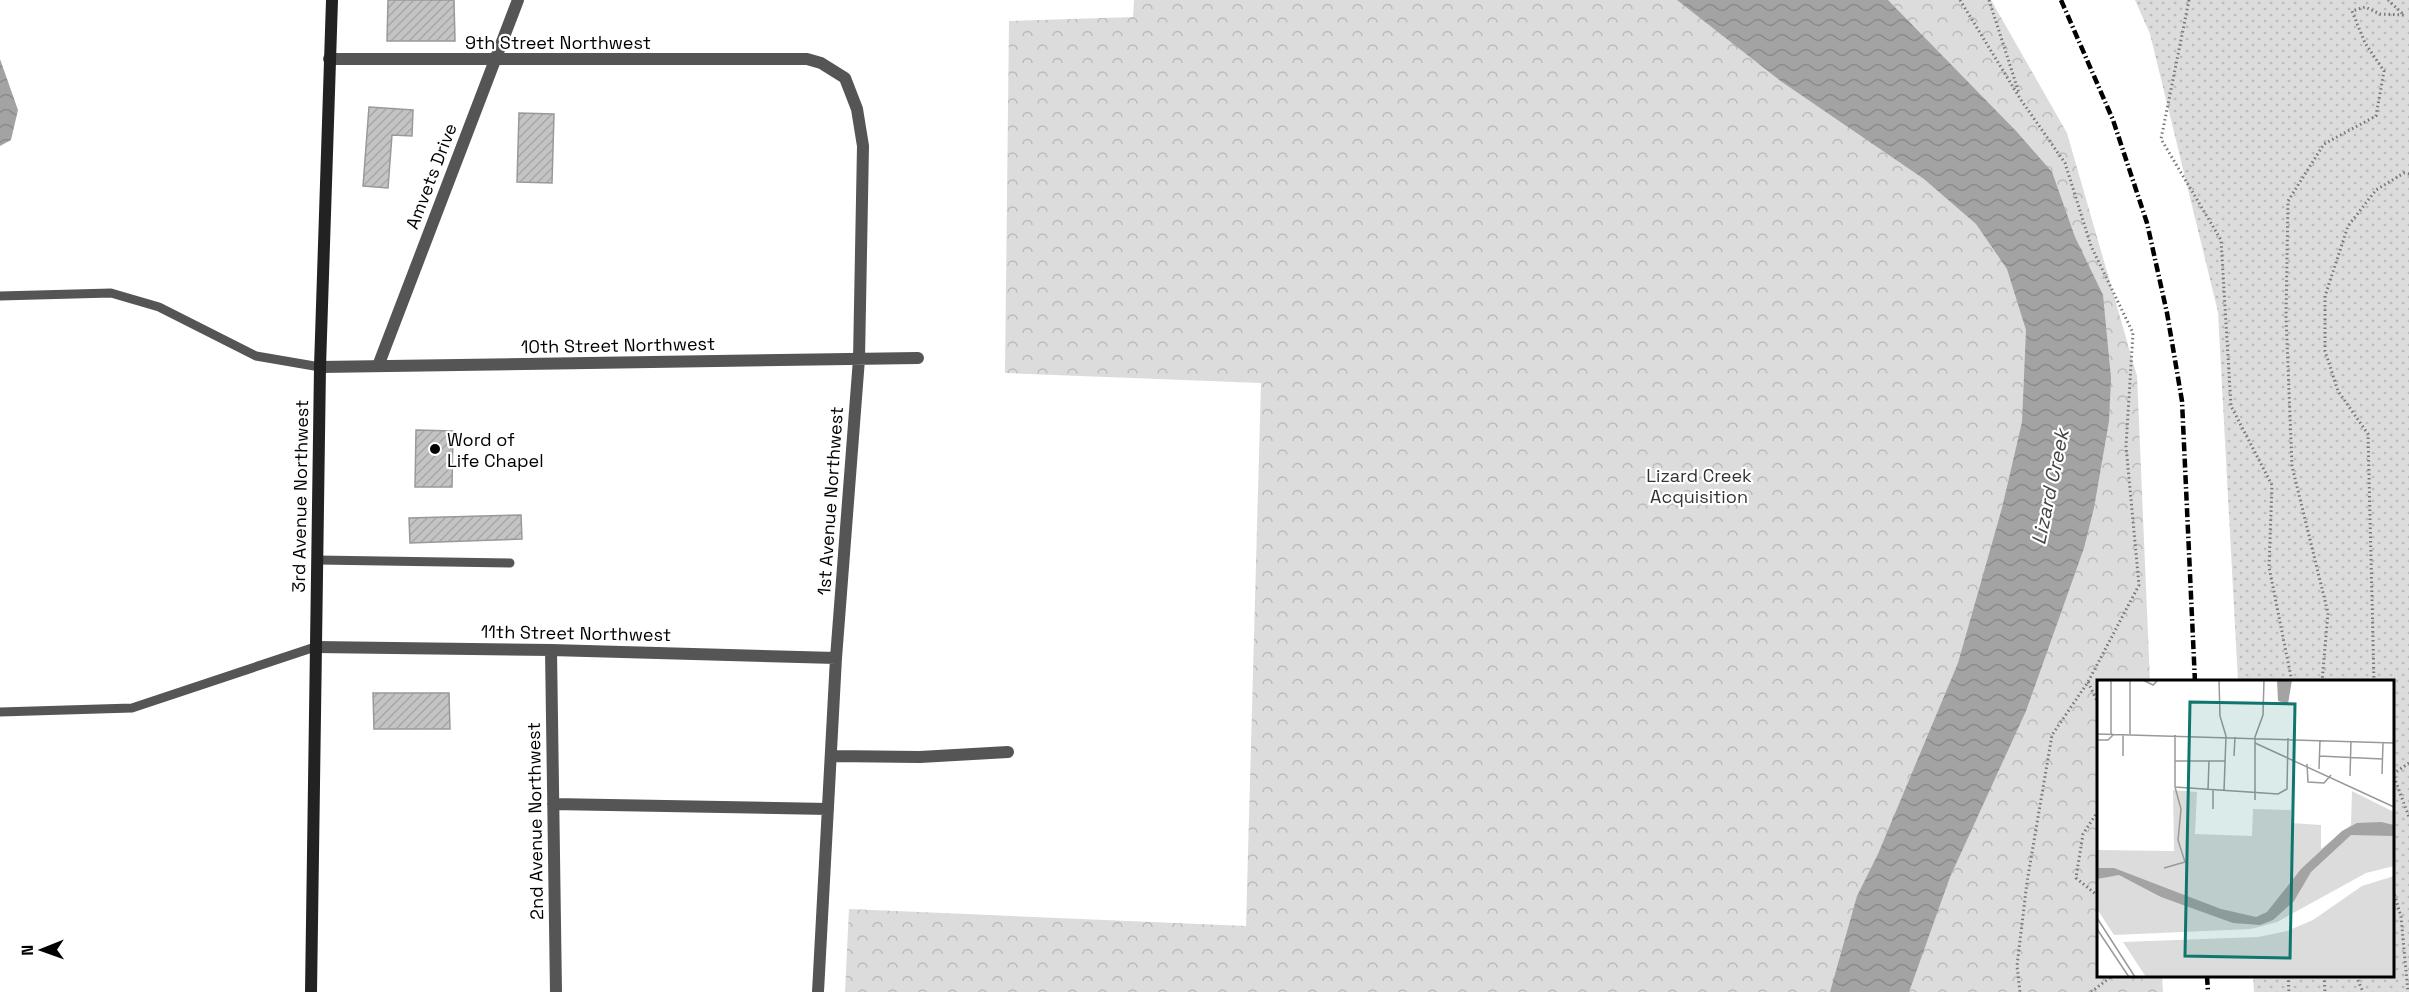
<svg xmlns="http://www.w3.org/2000/svg" width="2409" height="992" font-family="'Space Grotesk',sans-serif">
	<defs>
		<pattern id="grass-dots" width="8" height="8" patternUnits="userSpaceOnUse" patternTransform="scale(1.5)"><rect width="8" height="8" fill="#dcdcdc"/><path d="M2 2h.1M6 6h.1" fill="none" stroke="#bbb" stroke-width="1.8" stroke-linecap="round"/></pattern>
		<pattern id="park-crowns" width="20" height="18" patternUnits="userSpaceOnUse" patternTransform="scale(1.5)"><rect width="20" height="18" fill="#dcdcdc"/><path d="M2 6a3 3 0 1 1 6 0M12 15a3 3 0 1 1 6 0" fill="none" stroke="#bbb"/></pattern>
		<pattern id="water-waves" width="16" height="10" patternUnits="userSpaceOnUse" patternTransform="scale(1.5)"><rect width="16" height="10" fill="#a3a3a3"/><path d="M0 5q4-4 8 0t8 0" fill="none" stroke="#8b8b8b"/></pattern>
		<pattern id="building-hatch" width="6" height="6" patternUnits="userSpaceOnUse" patternTransform="scale(1.5)"><rect width="6" height="6" fill="#c4c4c4"/><path d="M-1 1l2-2M0 6l6-6M5 7l2-2" fill="none" stroke="#a7a7a7"/></pattern>
	</defs>
	<rect width="100%" height="100%" fill="#fff"/>
	<path fill="url(#grass-dots)" d="M2135,0H2409V992H2254L2253,976H2392V682L2238,681L2218,312L2150,34Z"/>
	<path fill="url(#park-crowns)" d="M1134,0H1991L2067,133L2137,376L2150,681L2098,682V976H2162L2163,992H845L849,909L1246,926L1261,383L1005,373L1009,21L1133,17Z"/>
	<path fill="url(#water-waves)" d="M1677,0H1888L2017,132L2052,172L2075,237L2103,295L2111,378L2109,421L2094,508L2084,548L2026,711L1950,877L1909,992H1830L1857,896L1878,854L1958,663L2002,508L2022,422L2026,330L2007,269L1976,224L1924,179L1782,82Z
		M0,59L18,110L11,140L0,146Z"/>
	<path fill="url(#building-hatch)" stroke="#999" stroke-width="1.5" d="M388,0H454L455,41H387Z
		M369,107L413,110L412,136L392,135L388,188L363,186Z
		M519,113L554,114L552,183L517,182Z
		M416,430L453,431L452,487H415Z
		M521,515L522,539L410,543L409,518Z
		M373,693H449L450,729H374Z"/>
	<g fill="none" stroke-linecap="round" stroke-linejoin="round">
		<path stroke="#777" stroke-width="3" stroke-dasharray="1.5 3" stroke-linecap="butt" d="M1960,0L2021,100L2065,163L2091,246L2133,333L2126,446L2139,585L2088,682L2052,735L2027,882L2017,966L2020,992
			M1989,0L2019,93
			M2189,0L2161,139L2221,240L2231,406L2272,485L2269,567L2292,682
			M2088,682L2098,703
			M2322,682L2328,613L2292,466L2286,316L2288,201L2324,144L2376,116L2384,71L2365,43L2352,11L2365,7L2380,14L2404,15L2388,0
			M2374,682L2368,434L2338,391L2325,351V296L2348,226L2376,190L2404,173L2409,174
			M2409,763L2393,774L2409,817
			M2098,811L2083,834L2076,878L2098,896
			M2392,886L2401,917L2408,992
			M2288,976L2289,992
			M2324,976L2325,992
			M2356,976L2363,992
			M2091,992L2112,976"/>
		<path stroke="#555" stroke-width="9" d="M0,296L111,293L159,307L256,356L320,367
			M318,560L510,563
			M0,712L132,708L315,647"/>
		<path stroke="#555" stroke-width="12" d="M329,59H807L821,63L845,78L857,109L863,146L859,359L836,658L818,992
			M378,366L518,0
			M320,367L918,358
			M315,647L551,650L836,658
			M551,650L556,992
			M831,756L920,757L1008,752
			M553,804L828,809"/>
		<path stroke="#222" stroke-width="12" d="M311,992L320,367L332,0"/>
		<path stroke="#000" stroke-width="4.5" stroke-dasharray="9 3 1.5 3" stroke-linecap="butt" d="M2061,0L2113,120L2147,223L2167,313L2182,401L2195,682
			M2207,976L2208,992"/>
	</g>
	<circle fill="#000" stroke="#fff" stroke-width="2" cx="435" cy="449" r="6"/>
	<g text-anchor="middle" dominant-baseline="central" stroke-width="4.5" stroke-linejoin="round" paint-order="stroke">
		<g font-size="18" fill="#000" stroke="#fff">
			<text x="558" y="42">9th Street Northwest</text>
			<text transform="translate(431 176) rotate(-69)">Amvets Drive</text>
			<text transform="translate(618 345) rotate(-1)">10th Street Northwest</text>
			<text transform="translate(300 496) rotate(-89)">3rd Avenue Northwest</text>
			<text transform="translate(830 501) rotate(-86)">1st Avenue Northwest</text>
			<text transform="translate(576 633) rotate(1)">11th Street Northwest</text>
			<text transform="translate(535 821) rotate(-91)">2nd Avenue Northwest</text>
		</g>
		<g font-size="18" fill="#000" stroke="#fff" text-anchor="start">
			<text x="447" y="439">Word of<tspan x="447" dy="21">Life Chapel</tspan></text>
		</g>
		<g font-size="18" fill="#333" stroke="#fff">
			<text x="1699" y="475">Lizard Creek<tspan x="1699" dy="21">Acquisition</tspan></text>
		</g>
		<g font-size="20" font-style="italic" fill="#444" stroke="#fff">
			<text transform="translate(2050 487) rotate(-78)">Lizard Creek</text>
		</g>
	</g>
	<g transform="translate(2097 680)">
		<rect width="297" height="297" fill="#fff"/>
		<path d="M297,196V297H49L26,262L161,257L190,251L216,240L265,206Z" fill="#dcdcdc"/>
		<path d="M76,110L100,112L98,154L155,156L156,129L194,130V143L224,145V169L254,145L255,111L297,132V186L269,193L180,242L154,249L17,255L0,229V170L77,171Z" fill="#dcdcdc"/>
		<path d="M180,0H195L191,24L181,21ZM284,142L297,145V156L254,155L214,192L197,221L176,240L163,245L136,243L64,217L22,195L0,199V188H17L124,229L159,237L170,232L204,189L245,151L260,143Z" fill="#a3a3a3"/>
		<path fill="none" stroke="#999" stroke-width="1.5" d="M46,0L56,5L61,0M122,0L123,36L129,56L127,111M0,54L297,63M14,54V0M26,54V76M33,54V0M78,55V107L181,114L190,109L191,58M0,60H11L17,54M158,63L297,127M137,76L138,57M222,76L285,79M78,81H128M210,84L211,102L227,103L234,95M222,89L223,60M285,94L286,63M253,96L254,61M111,110L112,81M116,110V129M158,120V57L166,35L167,0M67,188L88,182L81,160L84,129L78,107M0,238L38,297M0,249L32,297"/>
		<path fill="#0f766e" fill-opacity="0.15" stroke="#0f766e" stroke-width="3" d="M93,22L198,24L193,278L88,276Z"/>
		<rect width="297" height="297" fill="none" stroke="#000" stroke-width="3"/>
	</g>
	<g transform="translate(42 950) rotate(269)" stroke="#ffffff" stroke-width="4.5" paint-order="stroke">
	<path d="M0-4.5L10 22L0 15L-10 22Z" fill="#000000"/>
	<text y="-9" font-size="16" font-weight="bold" text-anchor="middle" fill="#000000">N</text>
	</g>
</svg>
